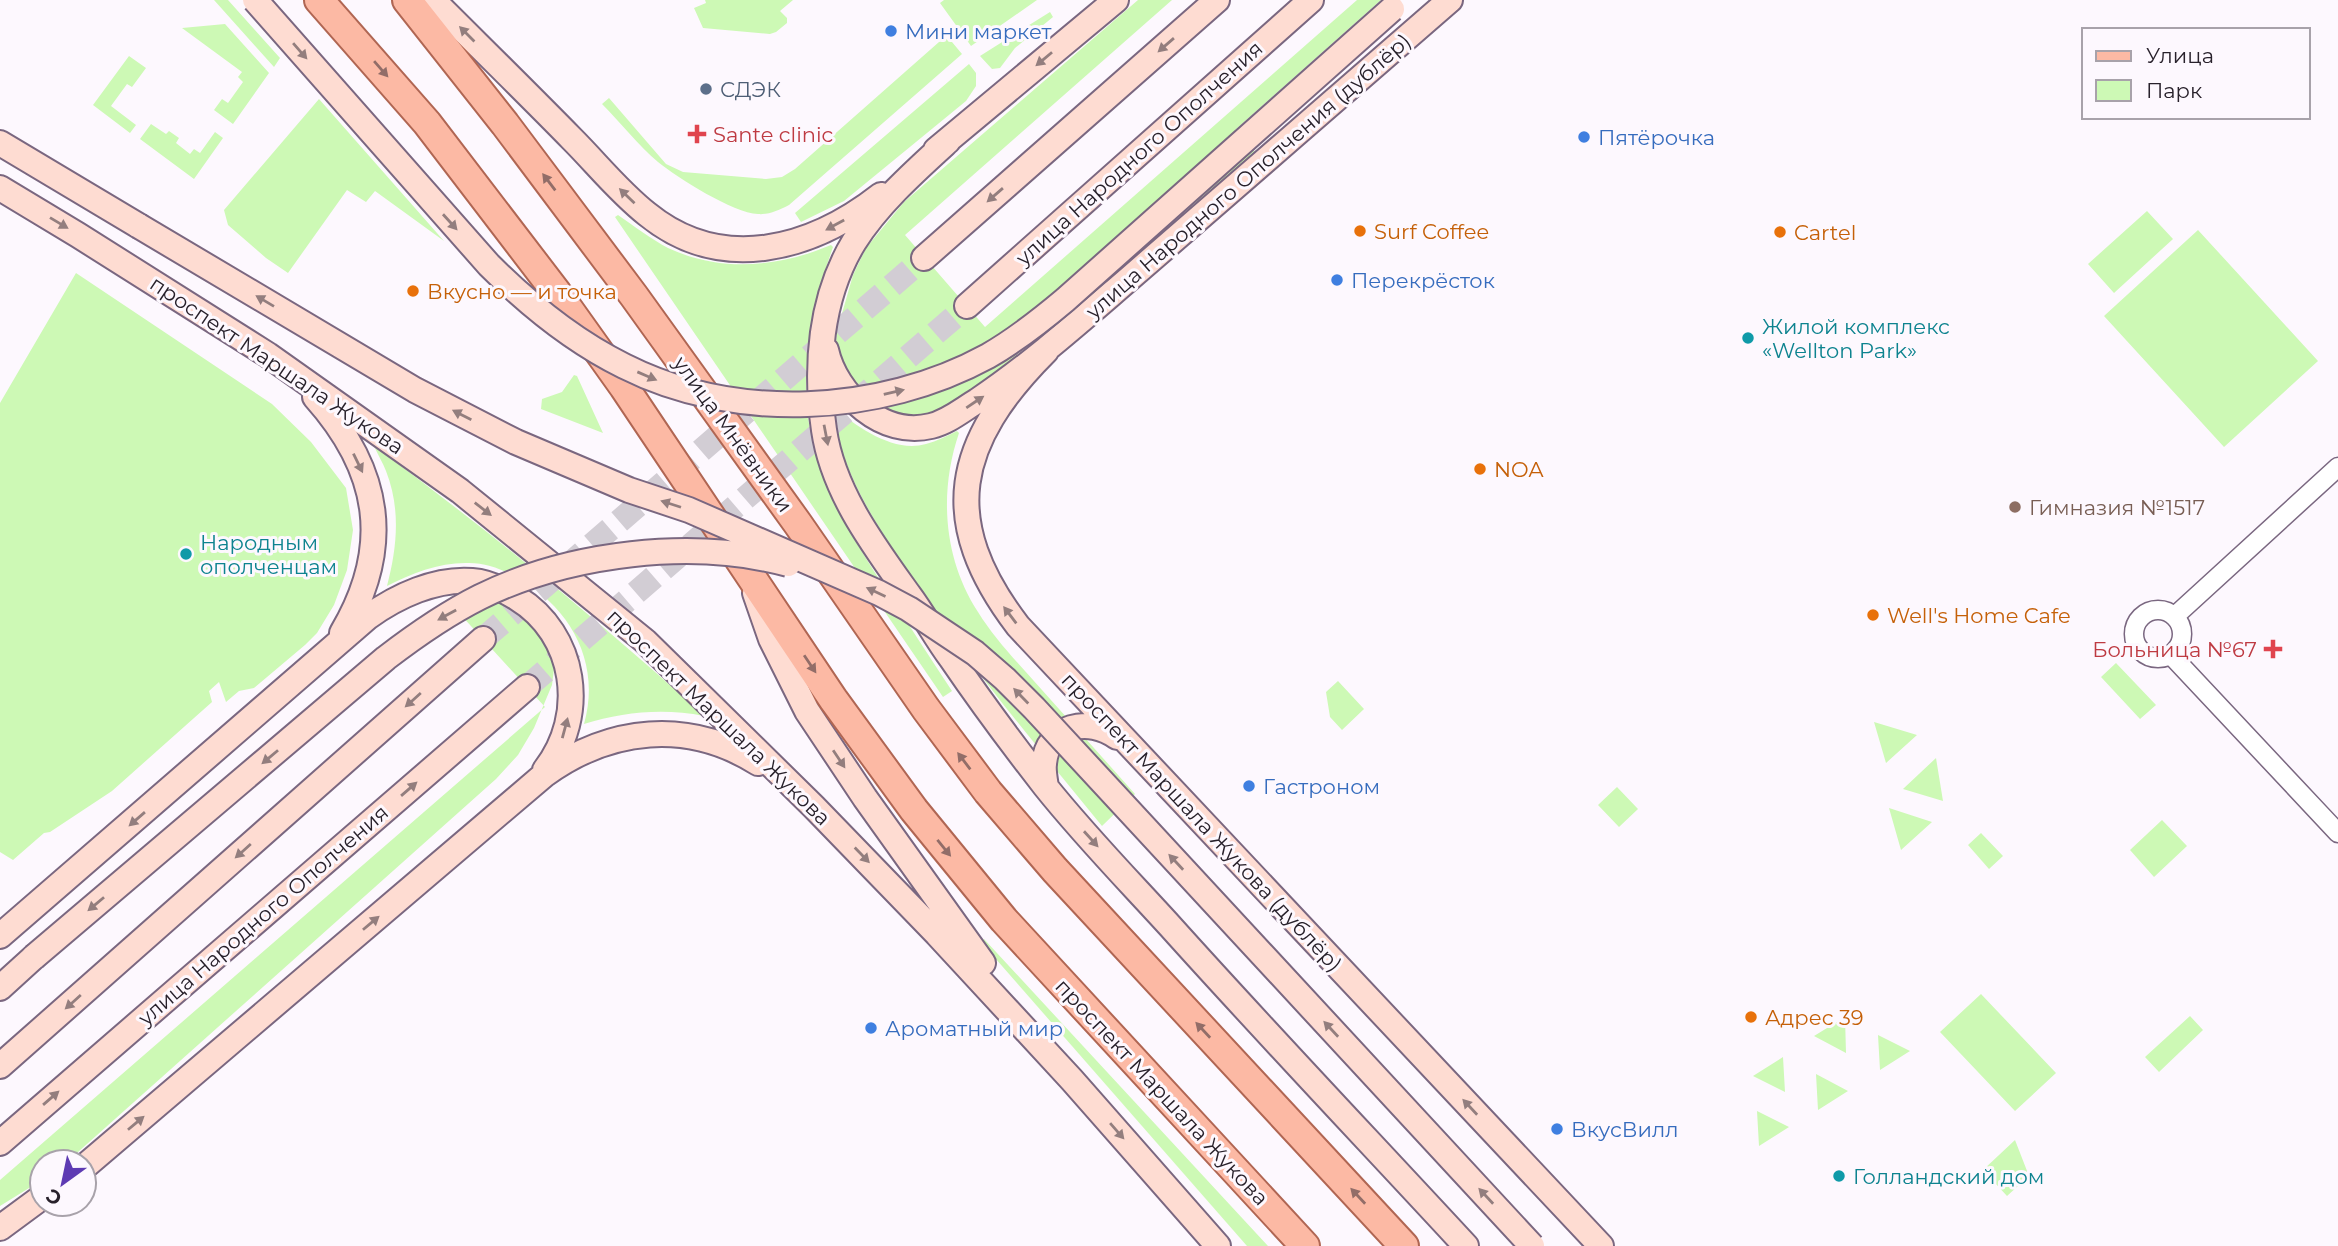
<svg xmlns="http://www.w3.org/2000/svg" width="2338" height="1246" font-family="Montserrat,sans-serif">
	<rect width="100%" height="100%" fill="#fdf8fe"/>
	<path fill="#cdf9b5" d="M214,0H228L280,58L274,67Z
		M705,0H793L780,11L787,18V23L776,32L770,34L703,28L694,8L706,3Z
		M944,0H1037L971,46L940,3Z
		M1138,0H1172L905,235L985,327L1357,0H1381L1235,130L1255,152L978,388L931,417H895L867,401L835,354L837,331L853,275L866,248L904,202Z
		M1050,12L1053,17L1015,48L1000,68L992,69L980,56Z
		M225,24L269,73L233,124L214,110L222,99L228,103L243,82L238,77L242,72L182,28Z
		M946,39L952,42L962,54L789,205C779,210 769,215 758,214C733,213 678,178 658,162C638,145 621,123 602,104L609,98L666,164L683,172L766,179L782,177L795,169L939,42Z
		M129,56L146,68L132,87L127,84L111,106L136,125L130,133L93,105Z
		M969,64L976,73V86L966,101L844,201L801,222L795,213Z
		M319,99L444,241L375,191L366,202L347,190L288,273L266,258L228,225L224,210Z
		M151,124L166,134L169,131L179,138L176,143L190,154L194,149L200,153L215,132L223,138L194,179L140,139Z
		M2147,211L2173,239L2114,293L2088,264Z
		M618,215C634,226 651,239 668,248C721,273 779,267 831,245L833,247C812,307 798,371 811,435C822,491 854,540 885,588C907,622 929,656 952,691L943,697L615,217Z
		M2198,230L2318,361L2224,447L2104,316Z
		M76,273L272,404L311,442L346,488L353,530L347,570L334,605L317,633L305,645L254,688L239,691L226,702L219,682L209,691L212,702L112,791L50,832L44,833L13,860L0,852V403Z
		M574,375L577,376L603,433L541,409L542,399L562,392Z
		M835,409C859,428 894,453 926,444C937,441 947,436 957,431L959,433C939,492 943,558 978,612C996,641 1020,665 1042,690C1073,725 1104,759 1135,794L1102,826C1036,745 968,665 911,577C886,540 859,499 844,457C839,442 837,425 835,409Z
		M374,446C489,531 599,620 704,716C663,708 623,712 584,724C601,664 572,610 520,579C504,570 487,563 469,563C441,562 412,573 387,586C397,548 401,509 386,471C383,463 378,455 374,446Z
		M487,596L529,614L552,654L554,669L552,685L534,728L518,755L496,779L78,1152L65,1162H42V1180L0,1206V1180L545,707L449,602Z
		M2116,663L2156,705L2140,719L2101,677Z
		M1338,681L1364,709L1342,730L1330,717L1326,692Z
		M1874,722L1917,735L1886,763Z
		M1936,758L1943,801L1903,789Z
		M1617,787L1638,809L1619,827L1598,805Z
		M1889,808L1932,822L1901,850Z
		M2162,820L2187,846L2154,877L2130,850Z
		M1981,833L2003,856L1989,869L1968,845Z
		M984,939L1268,1246H1247L981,942Z
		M1981,994L2056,1073L2015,1111L1940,1032Z
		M2190,1016L2203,1030L2159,1072L2145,1057Z
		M1845,1017L1846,1053L1814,1036Z
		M1878,1035L1910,1051L1880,1070Z
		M1783,1057L1785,1092L1753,1076Z
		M1816,1074L1848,1091L1818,1110Z
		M1757,1111L1789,1127L1759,1146Z
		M2015,1140L2029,1176L2007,1196L1983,1170Z"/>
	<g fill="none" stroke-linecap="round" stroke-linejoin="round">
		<path stroke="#d2cdd4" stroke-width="24" stroke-dasharray="24 12" stroke-linecap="butt" d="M483,639L924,258
			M527,687L967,306"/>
		<defs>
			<path id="minor" d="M2134 634a24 24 0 1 1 48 0a24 24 0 1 1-48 0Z
				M2175,616L2338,467
				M2171,655L2338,833"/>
			<path id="secondary" d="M433,0C479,46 526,92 572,139C597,164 619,192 647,214C722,275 812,249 881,195
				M948,141C915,171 878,204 854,242C820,298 815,367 824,430C833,492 874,546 909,595C924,615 936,638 951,658C981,702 1013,745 1045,786C1084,835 1128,880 1170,926C1267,1034 1367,1139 1466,1246
				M0,143L139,226
				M936,150L1116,0
				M0,188L78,235L268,355L460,491L645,641L814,807L937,934L1072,1080L1218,1246
				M924,258L1217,0
				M967,306L1311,0
				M826,350C836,395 883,438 931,426C948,422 962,410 977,401C1032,364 1080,321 1130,278C1236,185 1344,93 1450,0
				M1046,351C955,442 937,520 1018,626L1601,1246
				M315,397C381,471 393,547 342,633
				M755,593L771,639L807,711L865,798L983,963
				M1046,787C1045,780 1043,771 1044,764C1047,725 1089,716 1117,737
				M0,936L368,617C397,596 436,578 472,581C488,582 504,590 517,598C576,634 588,715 545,770
				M0,988L34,957
				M0,1066L483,639
				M0,1143L527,687
				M84,1167L544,775C610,727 688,719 758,763
				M0,1228L42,1197"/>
			<path id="primary" d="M319,0L427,123L557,293L624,387L833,699L914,810L1004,920L1305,1246
				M407,0L505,124L634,296L798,524L926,709L988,792L1055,870L1404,1246"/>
		</defs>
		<use href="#minor" stroke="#7a6780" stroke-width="21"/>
		<use href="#secondary" stroke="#7a6780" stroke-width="28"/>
		<use href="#primary" stroke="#b06653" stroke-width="32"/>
		<use href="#minor" stroke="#fff" stroke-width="18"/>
		<use href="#secondary" stroke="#fedcd2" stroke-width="24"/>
		<use href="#primary" stroke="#fcb9a4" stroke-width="28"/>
		<defs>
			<path id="secondary-bridge" d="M255,0L489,265C529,305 573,341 624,366C735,422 880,415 988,356C1016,340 1040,321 1065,300L1392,9
				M139,226L415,390L516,442L629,490L689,510L879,593L909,609L975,653L1005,679L1034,708L1532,1246
				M34,957L386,658C416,635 446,614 480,597C569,553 692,538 788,564"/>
		</defs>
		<use href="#secondary-bridge" stroke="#7a6780" stroke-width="28" stroke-linecap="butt"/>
		<use href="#secondary-bridge" stroke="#fedcd2" stroke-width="24"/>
	</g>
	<defs><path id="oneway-solid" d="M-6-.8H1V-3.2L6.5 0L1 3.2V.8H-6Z" transform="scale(1.75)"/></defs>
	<g fill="#937e7e">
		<use href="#oneway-solid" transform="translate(467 34) rotate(-135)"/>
		<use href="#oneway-solid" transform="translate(1166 45) rotate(139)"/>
		<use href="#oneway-solid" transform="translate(300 51) rotate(49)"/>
		<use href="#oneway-solid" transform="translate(1044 59) rotate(140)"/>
		<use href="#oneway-solid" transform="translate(995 195) rotate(139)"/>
		<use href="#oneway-solid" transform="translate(627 196) rotate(-136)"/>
		<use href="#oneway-solid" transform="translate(450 222) rotate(48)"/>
		<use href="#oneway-solid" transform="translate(59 223) rotate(31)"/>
		<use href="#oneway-solid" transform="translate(835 225) rotate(151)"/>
		<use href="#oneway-solid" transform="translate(265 301) rotate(-149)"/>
		<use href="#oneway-solid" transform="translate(647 376) rotate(23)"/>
		<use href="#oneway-solid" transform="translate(894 392) rotate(-13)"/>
		<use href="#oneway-solid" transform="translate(975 402) rotate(-34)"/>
		<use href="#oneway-solid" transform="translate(462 415) rotate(-153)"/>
		<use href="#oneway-solid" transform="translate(826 435) rotate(79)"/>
		<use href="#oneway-solid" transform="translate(358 463) rotate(64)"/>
		<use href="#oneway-solid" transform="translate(671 504) rotate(-162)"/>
		<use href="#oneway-solid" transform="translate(483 509) rotate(38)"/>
		<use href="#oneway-solid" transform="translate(876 592) rotate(-155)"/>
		<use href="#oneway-solid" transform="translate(447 615) rotate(151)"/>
		<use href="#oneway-solid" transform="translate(1010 615) rotate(-127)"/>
		<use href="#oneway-solid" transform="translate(1021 696) rotate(-134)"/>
		<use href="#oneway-solid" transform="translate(413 700) rotate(138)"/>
		<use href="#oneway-solid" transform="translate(565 728) rotate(-75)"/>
		<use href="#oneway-solid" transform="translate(270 757) rotate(140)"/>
		<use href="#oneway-solid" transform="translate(839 759) rotate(56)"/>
		<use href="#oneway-solid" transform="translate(409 789) rotate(-41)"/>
		<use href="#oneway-solid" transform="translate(137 819) rotate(139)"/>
		<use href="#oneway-solid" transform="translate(1091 839) rotate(48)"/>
		<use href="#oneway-solid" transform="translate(243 851) rotate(138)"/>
		<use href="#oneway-solid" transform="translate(862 855) rotate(46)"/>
		<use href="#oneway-solid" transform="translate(1176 862) rotate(-133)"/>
		<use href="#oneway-solid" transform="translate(96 904) rotate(140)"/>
		<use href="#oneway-solid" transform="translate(371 923) rotate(-40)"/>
		<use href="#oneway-solid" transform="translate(73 1002) rotate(138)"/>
		<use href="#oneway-solid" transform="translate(1331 1029) rotate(-133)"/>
		<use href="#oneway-solid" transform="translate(51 1098) rotate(-41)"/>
		<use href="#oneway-solid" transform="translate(1470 1107) rotate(-133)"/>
		<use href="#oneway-solid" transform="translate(136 1123) rotate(-40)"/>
		<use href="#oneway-solid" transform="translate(1117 1131) rotate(49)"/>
		<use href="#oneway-solid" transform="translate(1486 1196) rotate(-133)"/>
	</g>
	<g fill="#926d68">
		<use href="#oneway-solid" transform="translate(381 69) rotate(49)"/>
		<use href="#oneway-solid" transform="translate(549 182) rotate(-127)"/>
		<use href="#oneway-solid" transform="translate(810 664) rotate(56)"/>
		<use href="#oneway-solid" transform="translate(964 761) rotate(-127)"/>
		<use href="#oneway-solid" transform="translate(944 848) rotate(51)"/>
		<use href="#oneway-solid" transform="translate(1203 1030) rotate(-133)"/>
		<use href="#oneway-solid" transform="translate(1358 1196) rotate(-133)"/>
	</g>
	<g fill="#3f7fe0" stroke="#fdf8fe" stroke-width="2.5">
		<circle cx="891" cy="31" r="7"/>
		<circle cx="1584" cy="137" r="7"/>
		<circle cx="1337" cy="280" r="7"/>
		<circle cx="1249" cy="786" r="7"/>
		<circle cx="871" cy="1028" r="7"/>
		<circle cx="1557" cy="1129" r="7"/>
	</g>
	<circle fill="#5c6f8a" stroke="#fdf8fe" stroke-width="2.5" cx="706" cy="89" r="7"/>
	<g fill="#e0444e" stroke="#fdf8fe" stroke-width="2.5">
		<path d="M693.5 123.5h7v7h7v7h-7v7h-7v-7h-7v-7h7z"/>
		<path d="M2269.5 638.5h7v7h7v7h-7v7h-7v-7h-7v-7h7z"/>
	</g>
	<g fill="#e8710a" stroke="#fdf8fe" stroke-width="2.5">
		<circle cx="1360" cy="231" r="7"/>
		<circle cx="1780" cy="232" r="7"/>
		<circle cx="413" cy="291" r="7"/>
		<circle cx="1480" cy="469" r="7"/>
		<circle cx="1873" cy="615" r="7"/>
		<circle cx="1751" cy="1017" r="7"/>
	</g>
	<g fill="#0f9aa8" stroke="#fdf8fe" stroke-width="2.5">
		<circle cx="1748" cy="338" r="7"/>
		<circle cx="186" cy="554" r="7"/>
		<circle cx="1839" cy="1176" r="7"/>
	</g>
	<circle fill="#8d6e63" stroke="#fdf8fe" stroke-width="2.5" cx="2015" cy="507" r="7"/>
	<g text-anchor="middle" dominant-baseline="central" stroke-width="6" stroke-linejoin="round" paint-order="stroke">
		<g font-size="21" fill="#366cbe" stroke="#fdf8fe" text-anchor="start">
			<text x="905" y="31">Мини маркет</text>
			<text x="1598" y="137">Пятёрочка</text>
			<text x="1351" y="280">Перекрёсток</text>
			<text x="1263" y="786">Гастроном</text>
			<text x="885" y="1028">Ароматный мир</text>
			<text x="1571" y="1129">ВкусВилл</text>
		</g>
		<g font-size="21" fill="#4e5e75" stroke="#fdf8fe" text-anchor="start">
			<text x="720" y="89">СДЭК</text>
		</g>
		<g font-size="21" fill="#be3a42" stroke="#fdf8fe" text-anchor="start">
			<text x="713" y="134">Sante clinic</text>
			<text x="2257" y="649" text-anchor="end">Больница №67</text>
		</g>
		<g font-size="21" fill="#28212b" stroke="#fdf8fe">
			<text transform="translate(1139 153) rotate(-42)">улица Народного Ополчения</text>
			<text transform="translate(1248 176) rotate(-41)">улица Народного Ополчения (дублёр)</text>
			<text transform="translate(277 365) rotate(34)">проспект Маршала Жукова</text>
			<text transform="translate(733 434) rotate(54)">улица Мнёвники</text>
			<text transform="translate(719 717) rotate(44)">проспект Маршала Жукова</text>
			<text transform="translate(1202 822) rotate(47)">проспект Маршала Жукова (дублёр)</text>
			<text transform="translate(263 915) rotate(-41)">улица Народного Ополчения</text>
			<text transform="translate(1162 1092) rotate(47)">проспект Маршала Жукова</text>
		</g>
		<g font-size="21" fill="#c56008" stroke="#fdf8fe" text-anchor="start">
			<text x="1374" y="231">Surf Coffee</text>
			<text x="1794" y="232">Cartel</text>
			<text x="427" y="291">Вкусно — и точка</text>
			<text x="1494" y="469">NOA</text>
			<text x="1887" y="615">Well's Home Cafe</text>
			<text x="1765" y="1017">Адрес 39</text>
		</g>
		<g font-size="21" fill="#0d838f" stroke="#fdf8fe" text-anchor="start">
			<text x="1762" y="326">Жилой комплекс<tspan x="1762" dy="24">«Wellton Park»</tspan></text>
			<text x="200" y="542">Народным<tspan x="200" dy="24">ополченцам</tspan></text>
			<text x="1853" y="1176">Голландский дом</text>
		</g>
		<g font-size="21" fill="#785e54" stroke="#fdf8fe" text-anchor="start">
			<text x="2029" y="507">Гимназия №1517</text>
		</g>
	</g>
	<rect x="2082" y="28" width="228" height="91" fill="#fdf8fe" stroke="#a8a2aa" stroke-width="2"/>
	<rect x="2096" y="51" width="35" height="10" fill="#fcb9a4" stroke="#a8a2aa" stroke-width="2"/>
	<text x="2146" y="63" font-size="21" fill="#28212b">Улица</text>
	<rect x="2096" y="80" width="35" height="21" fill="#cdf9b5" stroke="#a8a2aa" stroke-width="2"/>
	<text x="2146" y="98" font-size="21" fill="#28212b">Парк</text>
	<g transform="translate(63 1183) rotate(213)"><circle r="33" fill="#fdf8fe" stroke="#a8a2aa" stroke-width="2"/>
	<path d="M0-5L12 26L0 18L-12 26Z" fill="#5e3bb3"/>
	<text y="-10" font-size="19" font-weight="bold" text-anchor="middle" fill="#28212b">С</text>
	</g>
</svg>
